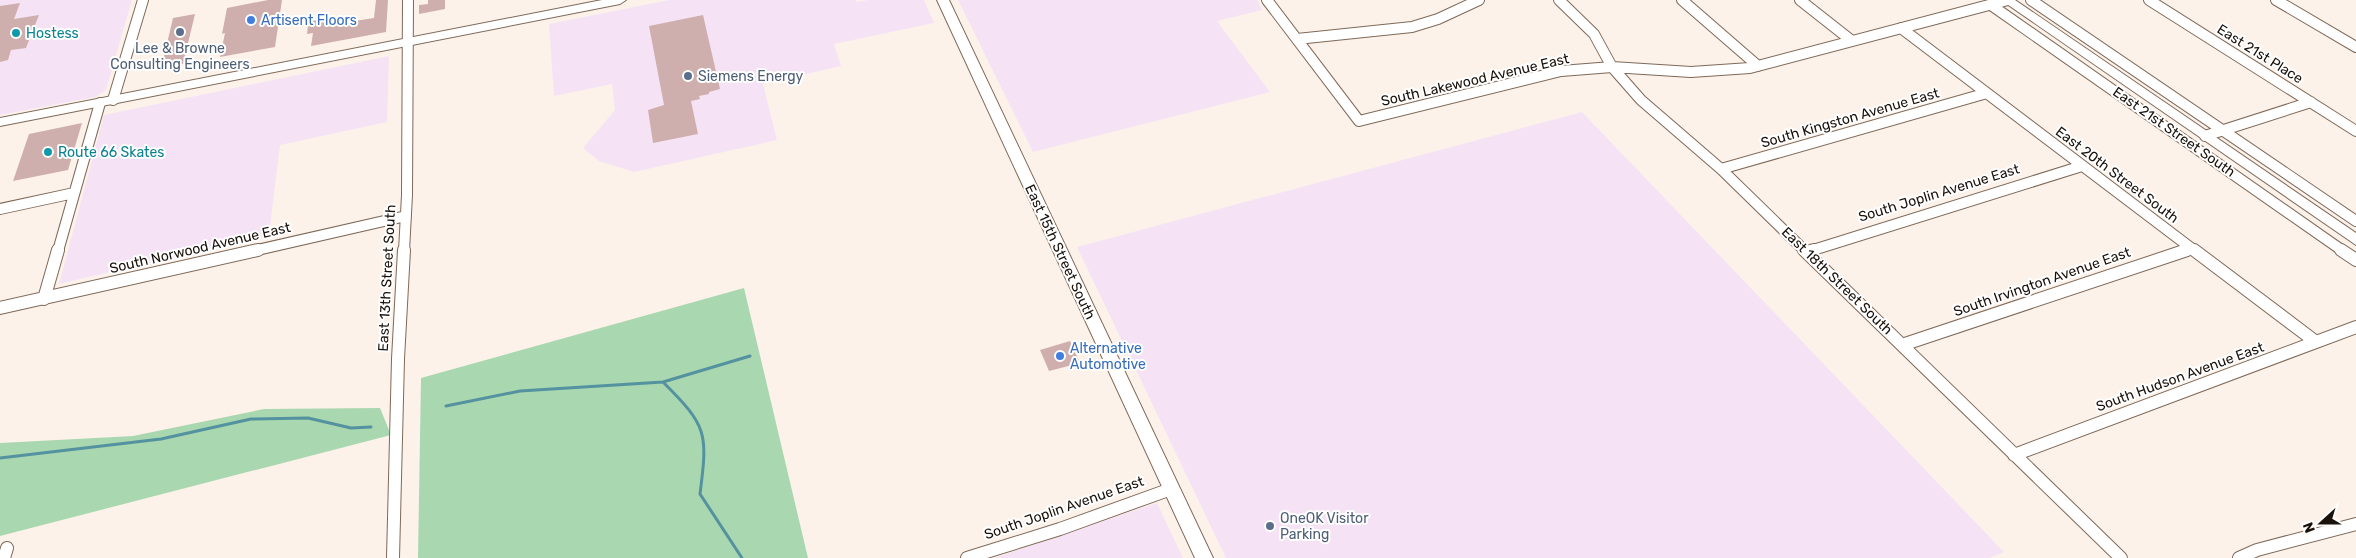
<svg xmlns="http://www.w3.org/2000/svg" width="2356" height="558" font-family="Rubik,sans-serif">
	<rect width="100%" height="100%" fill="#fcf2ea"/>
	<path fill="#f5e3f5" d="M0,0H132L106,90L95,97L0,115Z
		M669,0H856L857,2L868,0H924L934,23L834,44L841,66L763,84L777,140L634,172L599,161L583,148L615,110L612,84L554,96L549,24Z
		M958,0H1257L1262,10L1217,21L1270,92L1033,152Z
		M389,56L387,122L280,145L269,235L59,284L104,115Z
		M1582,112L2004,552L1989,558H1226L1077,247Z
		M1157,503L1183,558H994Z"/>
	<path fill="#a9d7af" d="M744,288L808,558H418L421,378Z
		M380,408L391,435L0,536V443L133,436L264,409Z"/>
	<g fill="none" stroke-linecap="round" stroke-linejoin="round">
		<path stroke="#5492a0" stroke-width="3" d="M663,382C707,426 708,432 700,494L742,558
			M446,406L520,391L663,382L750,356
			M0,458L161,439L251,419L308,418L351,428L371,427"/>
	</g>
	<path fill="#cfafad" d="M268,0H282L275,47L220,57L225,33L222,34L227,8Z
		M376,0H388L386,32L311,46L313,33L307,34L308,25L312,24V21L329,18V25L374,18Z
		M428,0H445V9L419,14V5L428,4Z
		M20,3L14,19L39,15L26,48L11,50L8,60L0,62V6Z
		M195,14L183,64L161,69L173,18Z
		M703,15L720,89L709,92V94L699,96L700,99L691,101L698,134L653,143L648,110L664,105L649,26Z
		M82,123L68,170L13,181L29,134Z
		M1070,341L1080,363L1049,371L1040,350Z"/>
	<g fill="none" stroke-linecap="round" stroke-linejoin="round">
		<defs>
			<path id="minor-far1" d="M1267,0L1359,121L1561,71L1612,67L1691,72L1750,68L2008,0
				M1559,0L1594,34L1612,67L1641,100L1721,169L1805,251
				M1682,0L1758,66
				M1800,0L1852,41
				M2031,0L2356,221
				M2149,0L2356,131
				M2276,0L2356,47
				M1991,5L2343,251
				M1901,28L2195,251
				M1297,39L1412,27L1438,19L1479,0
				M113,100L143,0
				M2205,136L2311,102
				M1721,169L1987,93
				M0,209L74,193
				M58,251L100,103
				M253,251L406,216
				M404,251L407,195L408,0
				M1810,251L2082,166
				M2183,251L2191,248"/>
			<path id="minor" d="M1804,250L2121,558
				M2194,250L2316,342
				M2341,250L2356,260
				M1806,252L1814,250
				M44,299L58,250
				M0,308L258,250
				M1902,345L2187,250
				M2014,455L2356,327
				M4,558L7,548
				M393,558L398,359L404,250
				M967,558L1060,529L1171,489
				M2239,558L2257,550L2356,524"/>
			<path id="secondary" d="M602,0H626L620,4L0,126V118Z
				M937,0H949L1213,558H1195Z
				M2001,0H2015L2356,233V245Z"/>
		</defs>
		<use href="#minor-far1" stroke="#7f6958" stroke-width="12"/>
		<use href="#minor" stroke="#7f6958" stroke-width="14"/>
		<use href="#secondary" stroke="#7f6958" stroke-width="2"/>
		<use href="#minor-far1" stroke="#fff" stroke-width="10"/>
		<use href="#minor" stroke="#fff" stroke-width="12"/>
		<use href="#secondary" fill="#fff" fill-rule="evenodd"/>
	</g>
	<g fill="#3f7fe0" stroke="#fff" stroke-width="2">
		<circle cx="251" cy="20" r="5"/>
		<circle cx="1060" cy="356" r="5"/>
	</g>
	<g fill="#5c6f8a" stroke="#fff" stroke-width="2">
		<circle cx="180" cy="32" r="5"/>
		<circle cx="688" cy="76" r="5"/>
		<circle cx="1270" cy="526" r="5"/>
	</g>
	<g fill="#0f9aa8" stroke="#fff" stroke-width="2">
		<circle cx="16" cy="33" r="5"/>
		<circle cx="48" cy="152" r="5"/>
	</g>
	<g text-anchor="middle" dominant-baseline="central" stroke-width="4" stroke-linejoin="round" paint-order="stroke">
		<g font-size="14" fill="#366cbe" stroke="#fff" text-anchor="start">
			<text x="261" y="20">Artisent Floors</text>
			<text x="1070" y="348">Alternative<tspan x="1070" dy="16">Automotive</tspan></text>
		</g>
		<g font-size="14" fill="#0d838f" stroke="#fff" text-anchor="start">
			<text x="26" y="33">Hostess</text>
			<text x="58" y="152">Route 66 Skates</text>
		</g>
		<g font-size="14" fill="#4e5e75" stroke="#fff" text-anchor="start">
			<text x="180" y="48" text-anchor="middle">Lee &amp; Browne<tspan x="180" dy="16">Consulting Engineers</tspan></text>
			<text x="698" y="76">Siemens Energy</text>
			<text x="1280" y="518">OneOK Visitor<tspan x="1280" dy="16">Parking</tspan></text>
		</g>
		<g font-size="14" fill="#19110a" stroke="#fff">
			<text transform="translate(2260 54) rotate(32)">East 21st Place</text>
			<text transform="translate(1475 80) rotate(-13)">South Lakewood Avenue East</text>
			<text transform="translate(1850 118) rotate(-16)">South Kingston Avenue East</text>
			<text transform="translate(2174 132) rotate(35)">East 21st Street South</text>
			<text transform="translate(2117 175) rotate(37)">East 20th Street South</text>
			<text transform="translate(1939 193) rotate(-17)">South Joplin Avenue East</text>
			<text transform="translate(200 248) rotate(-13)">South Norwood Avenue East</text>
			<text transform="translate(1060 252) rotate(65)">East 15th Street South</text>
			<text transform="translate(387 278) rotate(-87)">East 13th Street South</text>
			<text transform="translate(1837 281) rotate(44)">East 18th Street South</text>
			<text transform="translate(2042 282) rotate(-19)">South Irvington Avenue East</text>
			<text transform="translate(2180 377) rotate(-20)">South Hudson Avenue East</text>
			<text transform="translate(1064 508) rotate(-19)">South Joplin Avenue East</text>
		</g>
	</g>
	<g transform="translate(2321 523) rotate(249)" stroke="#ffffff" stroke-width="4" paint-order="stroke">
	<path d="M0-4L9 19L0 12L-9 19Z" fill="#19110a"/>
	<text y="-8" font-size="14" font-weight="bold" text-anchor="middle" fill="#19110a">N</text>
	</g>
</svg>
